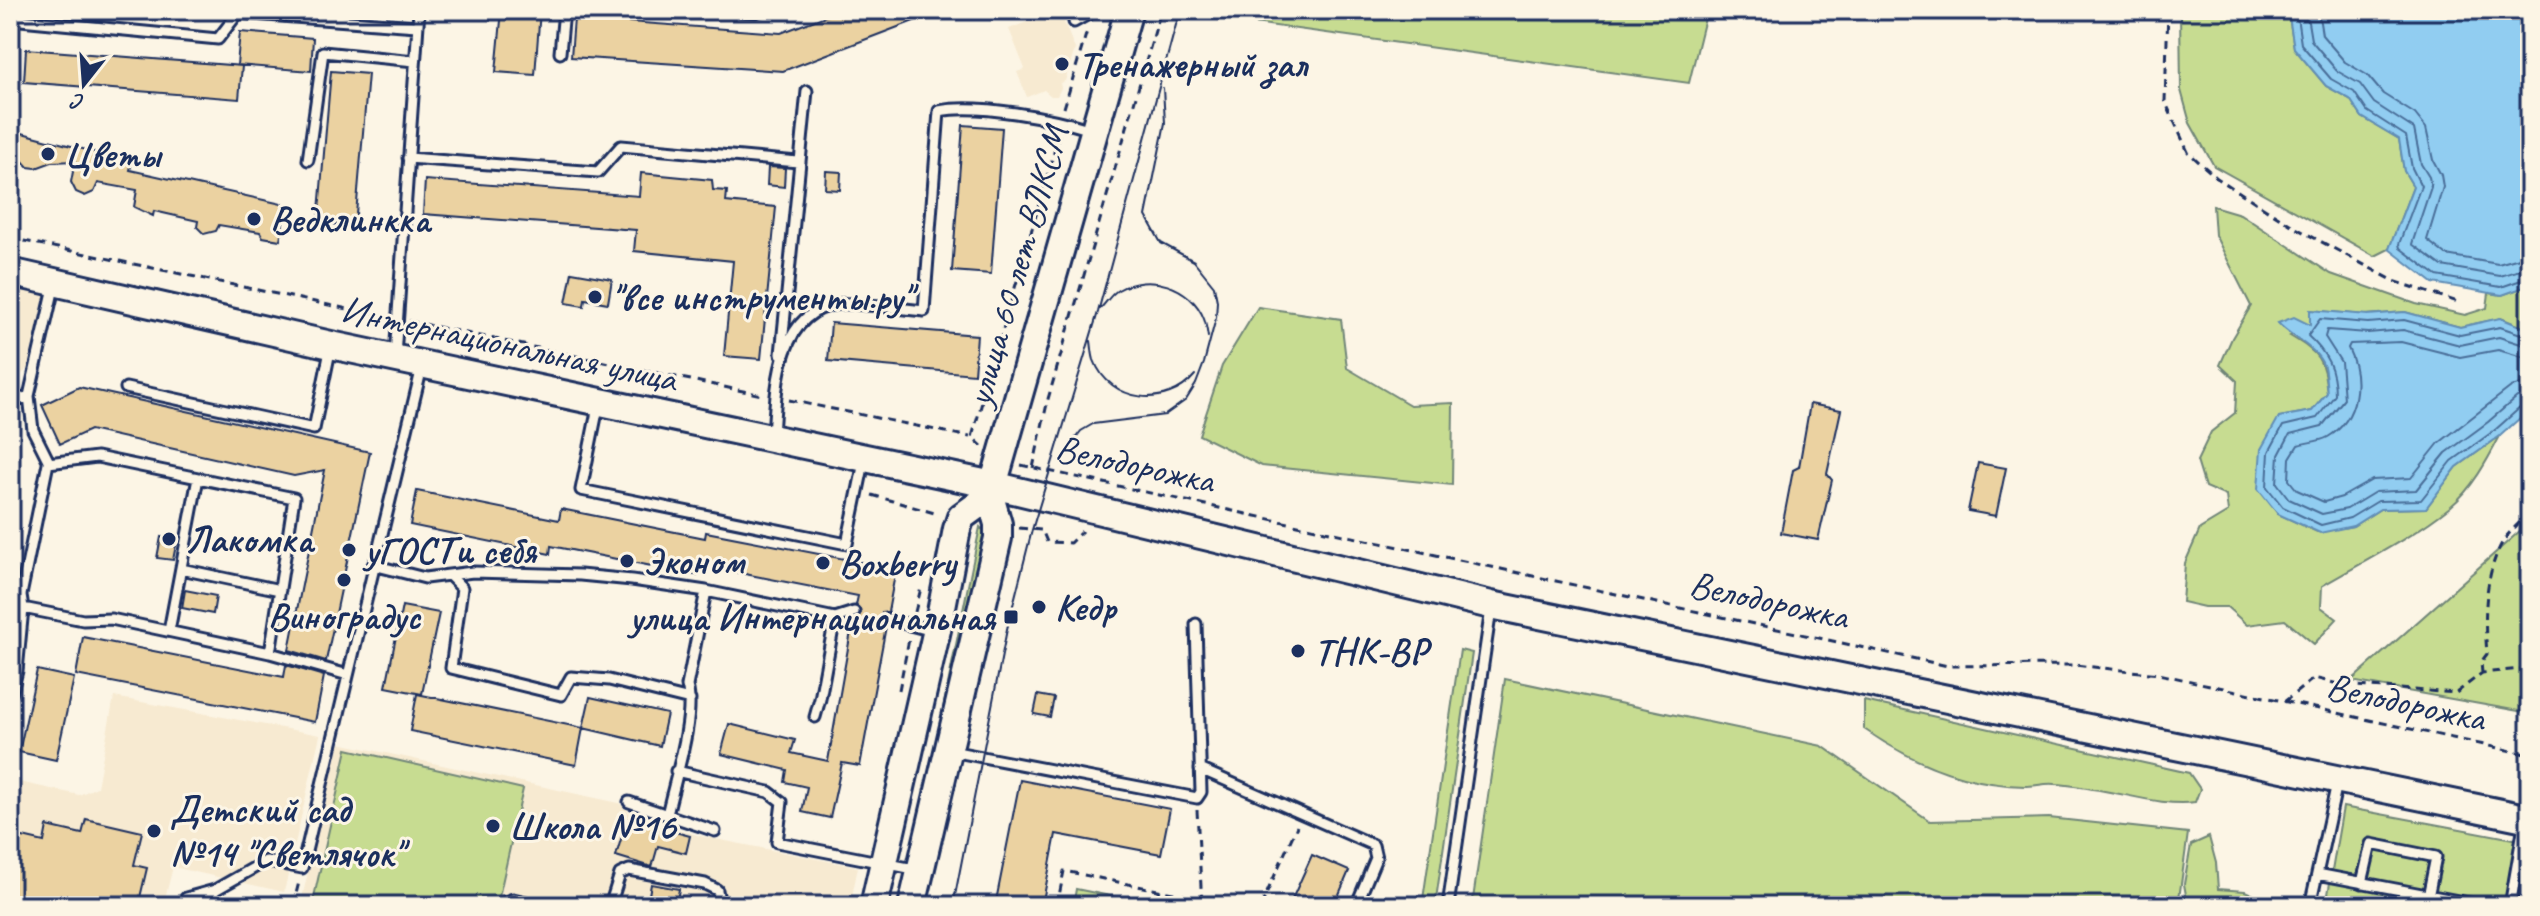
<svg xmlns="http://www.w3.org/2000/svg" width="2540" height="916" font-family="Caveat,sans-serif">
	<rect width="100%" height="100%" fill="#fcf5e5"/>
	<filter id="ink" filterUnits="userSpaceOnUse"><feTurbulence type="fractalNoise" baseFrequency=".0125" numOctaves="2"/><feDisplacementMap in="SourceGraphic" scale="16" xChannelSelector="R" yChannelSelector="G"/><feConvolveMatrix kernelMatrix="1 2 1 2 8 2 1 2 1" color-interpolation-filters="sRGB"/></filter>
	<g filter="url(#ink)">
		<path fill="#f7ead1" d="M1057,10H1064L1068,20L1064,22L1075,49L1065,81L1060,83L1061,88L1057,96H1051L1044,90L1027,97L1017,72L1025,69L1009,29Z
			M10,284L46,292L29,367L10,386Z
			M114,697L320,735L284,892L173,867L163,906H10V780L79,795L97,787Z
			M339,743L619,803L632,815L700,836L858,867L850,906H300Z"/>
		<path fill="#c7dc91" stroke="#718678" stroke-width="2" d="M1233,10H1707L1689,83L1232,20Z
			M2180,10H2288L2294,48L2326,86L2350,99L2362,117L2399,139L2404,171L2413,186L2389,249L2375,256L2214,166L2190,123L2181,90Z
			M2213,206L2240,214L2331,274L2416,304L2465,315L2487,308L2489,293L2502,295L2530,285V330L2501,318L2460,327L2405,312L2365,315L2310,310L2311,325L2290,336C2320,354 2323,358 2327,393L2312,411L2279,417L2260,489L2278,514L2317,532L2353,526L2380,509L2426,508L2457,467L2500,436C2487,461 2472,489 2450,507C2413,537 2363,562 2322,586L2321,607L2337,619L2314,644L2285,620L2247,625L2227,607H2204L2182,602L2185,563L2200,529L2228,512L2226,496L2205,487L2197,461L2211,432L2235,413L2237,381L2220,365L2232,338L2251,306L2215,235Z
			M1258,307L1341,319L1347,368L1410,405L1453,403L1452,485L1262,466L1199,435L1222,366Z
			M2530,522V713L2351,681Z
			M980,527L984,531L919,858L913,856Z
			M1460,650L1472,653L1435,906H1422Z
			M1505,679L1822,746L1930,821L2049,818L2188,833L2178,906H1472Z
			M1864,701L2189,773L2200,789L2195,802C2165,807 2124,793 2092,789C2080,787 2067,784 2055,784C2045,783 2035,786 2025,786C1966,785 1911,762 1864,729Z
			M347,749L523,789L497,906H312Z
			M2343,807L2530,842V906H2326Z
			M2209,837L2216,863L2218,889L2245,891L2269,902V906H2188L2184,884L2191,845Z
			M1076,889L1115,897L1113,906H1073Z"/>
		<path fill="#91cdf1" stroke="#628eb6" stroke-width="2" d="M2288,10H2530V285L2502,295L2433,283L2389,249L2413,186L2404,171L2399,139L2362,117L2350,99L2326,86L2294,48Z
			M2310,310L2368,315L2405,312L2460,327L2500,318L2530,330V409L2500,436L2457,467L2426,508L2380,509L2353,526L2320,533L2278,514L2258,489L2261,449L2279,417L2312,411L2327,393C2326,385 2326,375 2324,367C2317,347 2292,338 2278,323L2294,317L2310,325Z"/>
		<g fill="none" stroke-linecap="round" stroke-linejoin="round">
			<path stroke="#4a6e99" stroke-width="2" d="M2296,10L2301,44L2331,79L2354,92L2367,111L2406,136L2412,168L2421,186L2399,244L2400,248L2437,276L2501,287L2530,277
				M2306,10L2311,40L2337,71L2360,84L2374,103L2414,129L2421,164L2429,177L2431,187L2412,244L2442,266L2500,276L2530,267
				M2318,10L2322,35L2345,62L2367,75L2383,94L2415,114L2426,128L2433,160L2441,175L2443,187L2427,240L2446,255L2498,264L2530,255
				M2530,337L2500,327L2460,335L2404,320L2368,323L2320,319L2308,336C2327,353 2335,369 2335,395L2317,418L2283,426L2269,452L2267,487L2283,507L2321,525L2350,518L2378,501L2421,500L2452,461L2495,430L2522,406L2530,404
				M2530,347L2499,337L2460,345L2403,330L2368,333L2327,330L2325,337L2341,362L2344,399L2322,426L2290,434L2279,455L2277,483L2289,499L2322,514L2347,509L2375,492L2416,490L2446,453L2488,422L2517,397L2530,394
				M2530,359L2498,350L2460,357L2401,342L2350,344L2348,348C2363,378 2359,419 2328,437C2319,442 2307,442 2298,445L2290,458L2289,480L2297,490L2324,502L2342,497L2372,480L2411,478L2439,443L2511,387L2530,382"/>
		</g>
		<path fill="#ebd2a1" stroke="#1b2f5e" stroke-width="2" d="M502,10H540L535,75L496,72Z
			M841,10L940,11L783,71L571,57L574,18L781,33Z
			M240,32L313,38L311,71L237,65Z
			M26,49L242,66L239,99L24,82Z
			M331,71L368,74L355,226L318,223Z
			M963,125L1002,128L991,274L952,271Z
			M22,133L132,162L130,170L286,205L280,240L263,237L260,232L219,225L216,231L204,234L197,227L198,221L154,211L153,216L134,207L137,190L98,183L94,192L85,196L76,192L71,182L75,161L52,162L36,168L28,167L20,158L19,148Z
			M768,167L785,168L784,187L767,185Z
			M826,171L841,172L840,190L825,189Z
			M641,173L712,180L713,190L727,191L726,202L776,207L761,359L724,356L733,261L634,251L636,230L423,214L425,180L639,196Z
			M572,272L612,279L608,303L585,299L584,306L566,303Z
			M831,323L977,335L974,374L828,361Z
			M79,387L370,452L326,661L289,650L325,470L294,476L90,430L60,444L42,405Z
			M1810,404L1841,410L1827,474L1832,480L1818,540L1781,533L1793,470L1799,467Z
			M1978,463L2006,468L1996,516L1968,511Z
			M417,491L559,520L561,509L705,538L706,532L896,569L888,612L882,613L880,618L881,624L886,626L860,766L842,763L830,818L802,812L807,787L785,782L787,770L721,754L729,724L795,740L791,753L828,761L853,620L861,613L856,605L858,596L699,565L697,575L551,546L550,554L410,525Z
			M161,537L177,540L173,560L157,558Z
			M185,590L216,596L213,614L182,608Z
			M402,606L439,613L422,694L386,687Z
			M83,637L284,677L286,665L324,676L315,722L76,675Z
			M37,670L74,678L56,760L19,752Z
			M417,694L583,728L576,765L410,731Z
			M1038,695L1054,698L1050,717L1034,714Z
			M590,697L667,714L660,746L583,728Z
			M1020,780L1170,809L1161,854L1056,834L1042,906H995Z
			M86,819L142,832L134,865L147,868L138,906H10V834L44,842L47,826L82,834Z
			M627,819L690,836L686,853L658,846L652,867L616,856Z
			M1312,855L1349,871L1334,906H1289Z
			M651,884L679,889L676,906H647Z"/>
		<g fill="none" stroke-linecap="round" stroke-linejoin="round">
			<defs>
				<path id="lane" d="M716,10L756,12L762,10
					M10,19L218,39L238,13L417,26
					M1074,22L1096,10
					M560,53L564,10
					M408,158L598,172L621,146L798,162
					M308,160L323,52L415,61
					M781,354L807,91
					M395,356L419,10
					M126,388L314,429L331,346
					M29,396L33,430L49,462L48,463L21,595L23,608L83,620L111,619L270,653L294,498L97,457L48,463
					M599,402L581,490L847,544L864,462
					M10,403L29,396L55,283
					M773,436C776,390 777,312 838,304C858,302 901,309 924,311L939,111C978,103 1053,118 1092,130
					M373,565L425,578L473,572L580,575L632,580L706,591L835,618L820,699L815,717
					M181,569L280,590
					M449,575L462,588L451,668L561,695L571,677L609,680L690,700
					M835,618L854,612
					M887,619L933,631
					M169,631L198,478
					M270,653L348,675
					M10,699L17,671L23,608
					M951,751L1197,798L1201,792L1196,624
					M1200,769L1373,845L1376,858L1356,906
					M676,771L769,792L782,802L777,842L919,870
					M629,802L715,831
					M667,815C674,782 696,716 687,686L706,591
					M2317,874L2485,906
					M2362,883L2371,844L2436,857L2428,897
					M186,898L215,890
					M208,906L215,890L266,861L302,868L422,367
					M503,906L505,902L513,899L543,906
					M610,906L620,874L629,870L705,884L717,890L720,906
					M1448,906L1491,609
					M2310,906L2337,783
					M2510,906L2525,819"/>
				<path id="secondary" d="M10,272L331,345L993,485L1491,605L2530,819
					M874,906L941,612L957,529L961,517L990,496
					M912,906L998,538V524L990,496L1129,10"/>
			</defs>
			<use href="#lane" stroke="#1b2f5e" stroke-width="15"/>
			<use href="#secondary" stroke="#1b2f5e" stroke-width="32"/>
			<path stroke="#1b2f5e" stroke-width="3" stroke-dasharray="8 6" stroke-linecap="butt" d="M2168,10L2165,101L2188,152L2217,178L2296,228L2394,281L2458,302
				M1064,108L1087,31
				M10,238L386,317
				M409,321L762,395
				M789,400L970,437
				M982,446L972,437L1059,135
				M1021,465L1948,666L2074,665L2159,674L2530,755
				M1033,468L1048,399L1161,10
				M872,495L938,514
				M1019,528L1042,530L1047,542L1070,543L1082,531
				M915,612L921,588
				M2482,673L2481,662L2487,654C2484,618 2484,576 2502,543C2508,532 2522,522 2530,510
				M899,690L909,639
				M2284,702L2314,678L2342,685L2456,693L2482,673L2530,668
				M1197,810L1202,906
				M293,906L299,882
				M1057,906L1064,871L1202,899
				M1153,906L1160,890
				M1261,906L1297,826"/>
			<use href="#lane" stroke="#fcf5e5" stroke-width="9"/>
			<use href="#secondary" stroke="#fcf5e5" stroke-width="26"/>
			<path stroke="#1b2f5e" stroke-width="2" d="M1100,309C1106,303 1111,294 1118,290C1148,273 1191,285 1204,319C1206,324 1207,331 1208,337
				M1091,341C1092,347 1092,354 1094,360C1110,403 1167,409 1195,375
				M1068,448L1081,431L1093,424L1165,415L1186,400L1196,384L1204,363L1216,318L1217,301L1214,286L1194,261L1161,243L1146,216L1165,123L1163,88
				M953,906L1007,629L1032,530L1098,312L1180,10"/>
		</g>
	</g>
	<g fill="#1b2f5e" stroke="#fcf5e5" stroke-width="3">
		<circle cx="1062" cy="64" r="8"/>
		<circle cx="48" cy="154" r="8"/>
		<circle cx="254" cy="219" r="8"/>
		<circle cx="595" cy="297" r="8"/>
		<circle cx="169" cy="539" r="8"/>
		<circle cx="349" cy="550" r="8"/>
		<circle cx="627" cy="561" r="8"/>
		<circle cx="823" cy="563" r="8"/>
		<circle cx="344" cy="580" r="8"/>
		<circle cx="1039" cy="607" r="8"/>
		<rect x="1003" y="609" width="16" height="16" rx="4"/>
		<circle cx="1298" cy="651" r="8"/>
		<circle cx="493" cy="826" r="8"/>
		<circle cx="154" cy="831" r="8"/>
	</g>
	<g text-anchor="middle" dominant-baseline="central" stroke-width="6" stroke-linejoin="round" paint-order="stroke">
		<g font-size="38" font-weight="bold" fill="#1b2f5e" stroke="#fcf5e5" text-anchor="start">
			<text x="1078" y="64">Тренажерный зал</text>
			<text x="64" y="154">Цветы</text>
			<text x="270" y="219">Ведклинкка</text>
			<text x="611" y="297">"все инструменты.ру"</text>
			<text x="185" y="539">Лакомка</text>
			<text x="365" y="550">уГОСТи себя</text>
			<text x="643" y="561">Эконом</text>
			<text x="839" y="563">Boxberry</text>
			<text x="1055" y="607">Кедр</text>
			<text x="344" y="616" text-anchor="middle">Виноградус</text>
			<text x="995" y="617" text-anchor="end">улица Интернациональная</text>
			<text x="1314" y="651">ТНК-ВР</text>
			<text x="170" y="809">Детский сад<tspan x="170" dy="44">№14 "Светлячок"</tspan></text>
			<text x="509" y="826">Школа №16</text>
		</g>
		<g font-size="38" fill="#1b2f5e" stroke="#fcf5e5">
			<text transform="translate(1017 266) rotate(-74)">улица 60 лет ВЛКСМ</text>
			<text transform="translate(509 344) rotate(12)">Интернациональная улица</text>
			<text transform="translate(1135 464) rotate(12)">Велодорожка</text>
			<text transform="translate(1769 600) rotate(12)">Велодорожка</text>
			<text transform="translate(2406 702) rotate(12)">Велодорожка</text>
		</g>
	</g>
	<rect width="2540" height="916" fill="none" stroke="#fcf5e5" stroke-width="40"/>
	<rect x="20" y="20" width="2500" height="876" fill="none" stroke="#1b2f5e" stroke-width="3" filter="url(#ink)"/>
	<g transform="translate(84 84) rotate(197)" stroke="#fcf5e5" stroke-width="6" paint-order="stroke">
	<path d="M0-6L14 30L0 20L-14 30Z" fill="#1b2f5e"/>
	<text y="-12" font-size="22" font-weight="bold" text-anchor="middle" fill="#1b2f5e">С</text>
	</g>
</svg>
